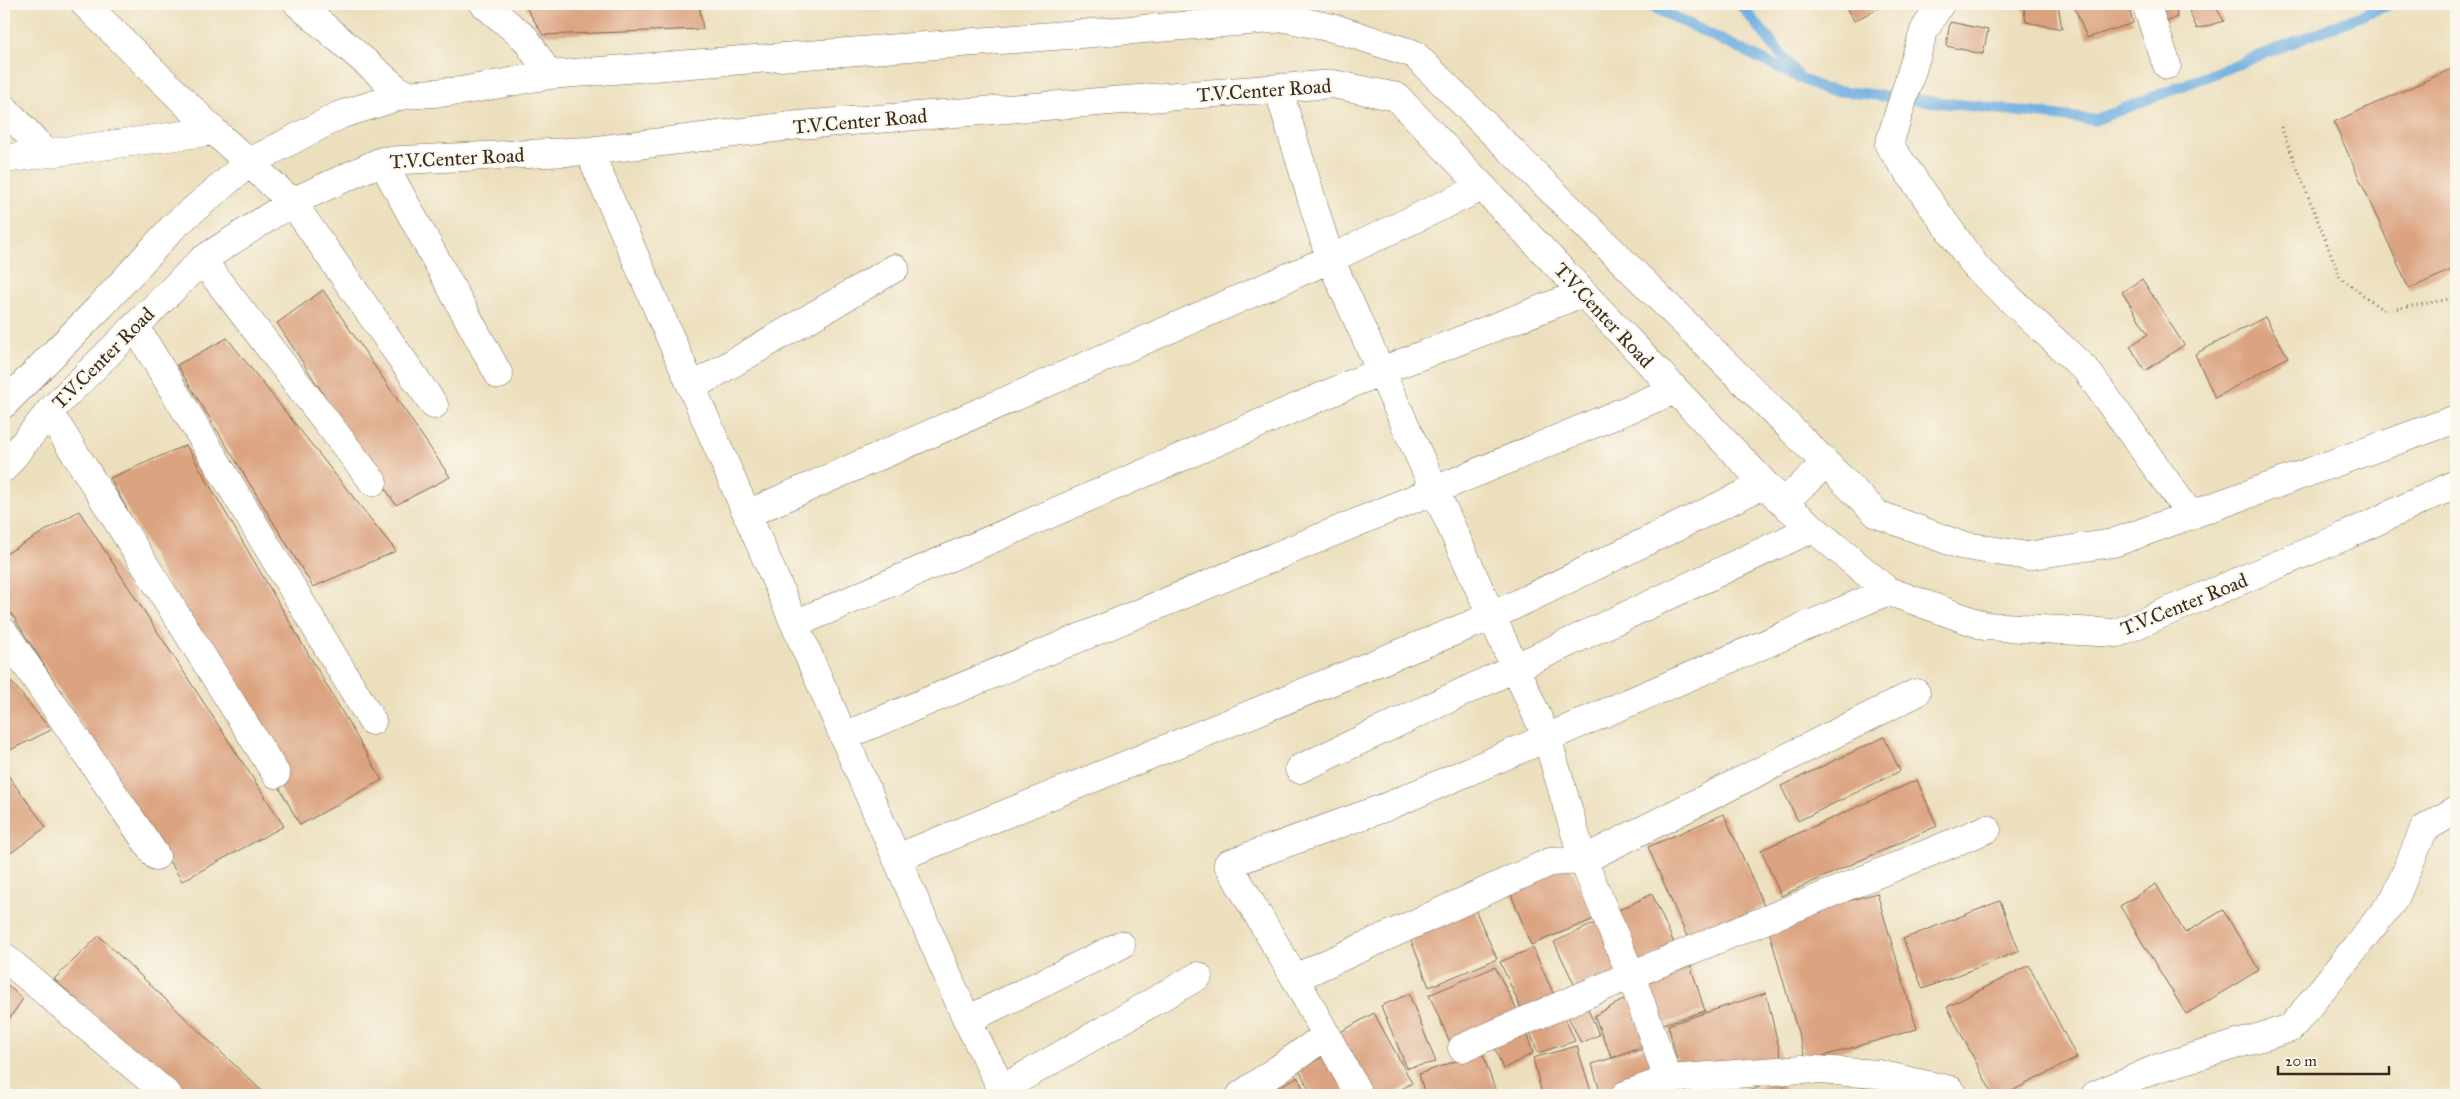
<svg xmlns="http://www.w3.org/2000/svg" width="2460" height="1099" font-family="'IM FELL Great Primer',serif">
	<rect width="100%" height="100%" fill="#fbf7ec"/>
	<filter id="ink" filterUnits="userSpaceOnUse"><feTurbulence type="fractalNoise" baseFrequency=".02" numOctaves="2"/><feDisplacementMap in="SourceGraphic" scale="10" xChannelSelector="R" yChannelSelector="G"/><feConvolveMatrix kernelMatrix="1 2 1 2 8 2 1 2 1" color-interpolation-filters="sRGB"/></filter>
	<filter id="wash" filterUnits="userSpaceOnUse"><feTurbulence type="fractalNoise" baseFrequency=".0096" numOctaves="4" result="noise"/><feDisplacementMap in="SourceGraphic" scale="20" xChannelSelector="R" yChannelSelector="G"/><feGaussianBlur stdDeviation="1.12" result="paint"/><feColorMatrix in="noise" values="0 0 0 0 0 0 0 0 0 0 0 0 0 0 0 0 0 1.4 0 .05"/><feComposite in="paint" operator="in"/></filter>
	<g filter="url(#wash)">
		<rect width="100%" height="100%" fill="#ecdfbd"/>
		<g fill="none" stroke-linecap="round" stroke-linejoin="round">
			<path stroke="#6bacdf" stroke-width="11" d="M1647,4L1823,89L2095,120L2391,4
				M1740,4L1797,74"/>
		</g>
		<g id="blocks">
			<path fill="#dba380" d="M524,4H699L703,29L543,35Z
				M1844,4H1886L1854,21Z
				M2023,4H2058L2062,29L2026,22Z
				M2073,4H2128L2133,23L2087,38Z
				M2157,4H2176L2177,17L2164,23Z
				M2186,4H2214L2224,21L2197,29Z
				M1950,22L1988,30L1983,54L1946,46Z
				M2456,67V268L2409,289L2334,122Z
				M2142,279L2184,345L2145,371L2130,346L2148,334L2122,292Z
				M323,290L450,477L396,505L277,323Z
				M2265,317L2288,357L2215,398L2195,354Z
				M227,338L396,551L313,587L177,365Z
				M186,445L382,780L300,825L110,478Z
				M79,511L284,826L182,881L4,602V555Z
				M4,673L51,730L4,753Z
				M1884,737L1900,771L1798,821L1781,786Z
				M4,770L46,827L4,858Z
				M1917,780L1937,826L1781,896L1761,850Z
				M1724,814L1764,906L1688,939L1648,847Z
				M1570,866L1594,919L1531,945L1509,889Z
				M2156,884L2185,933L2223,910L2259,970L2186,1014L2120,906Z
				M1877,893L1917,1029L1806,1061L1767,924Z
				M1652,894L1674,943L1638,964L1613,913Z
				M2000,901L2019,951L1923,989L1903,939Z
				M1473,905L1497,959L1429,987L1408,932Z
				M1598,922L1623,973L1578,992L1554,942Z
				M99,936L266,1095H184L54,979Z
				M1533,948L1557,1002L1524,1015L1500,962Z
				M1690,964L1705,1011L1654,1027L1640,987Z
				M2029,965L2077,1058L2004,1095H1993L1947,1007Z
				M1495,967L1520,1016L1453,1049L1429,995Z
				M4,982L23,999L4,1026Z
				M1766,993L1782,1061L1681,1075L1668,1025Z
				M1409,994L1436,1062L1407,1068L1381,1006Z
				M1630,996L1648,1043L1612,1058L1594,1016Z
				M1585,1002L1599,1035L1581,1043L1566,1012Z
				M1561,1009L1575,1041L1538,1053L1528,1027Z
				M1374,1013L1412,1083L1392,1095H1367L1337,1034Z
				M1524,1027L1533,1053L1503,1069L1493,1043Z
				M1577,1046L1592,1095H1542L1533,1058Z
				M1645,1048L1658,1079L1601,1095L1592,1064Z
				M1482,1052L1497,1095H1425L1419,1074Z
				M1326,1055L1348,1095H1312L1299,1070Z
				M1297,1077L1307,1095H1270L1269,1093Z
				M1779,1080L1788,1095H1738Z
				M1701,1087L1705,1095H1686Z"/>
		</g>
	</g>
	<g filter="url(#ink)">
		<use href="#blocks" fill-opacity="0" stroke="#796956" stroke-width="1"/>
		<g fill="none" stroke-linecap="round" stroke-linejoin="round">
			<defs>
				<path id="minor" d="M85,4L214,131L292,202L434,405
					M298,4L404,95
					M484,4L526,39L549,75
					M1940,4L1924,31L1889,145L1976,267L2087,371L2191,516
					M2146,4L2167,65
					M1278,88L1330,259L1547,738L1583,860L1631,975L1668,1079
					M4,108L46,153
					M589,151L967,1020L1005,1095
					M4,159L214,131
					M382,161L499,375
					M202,260L373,482
					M135,326L372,721
					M692,387L895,268
					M4,404L101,306L174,226L250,162L340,115L404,95L461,91L549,75L1286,18L1337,29L1414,54L1877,514L1960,545L2027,556L2113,543L2456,419
					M49,412L276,774
					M4,468L49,412L202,260L292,202L382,161L589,151L799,125L1333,84L1397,97L1783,503L1888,591L1985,626L2117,633L2345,536L2456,484
					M1783,503L1826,463
					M747,514L1330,259L1482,187
					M795,624L1381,371L1583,293
					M4,632L156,856
					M844,736L1675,390
					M1299,769L1813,528
					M897,858L1492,616L1765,484
					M4,957L168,1095
					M1295,978L1550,862L1583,860L1916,693
					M967,1020L1121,945
					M1462,1048L1631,975L1987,829
					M1002,1089L1198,976
					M1241,1095L1327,1035
					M1359,1095L1295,978L1228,864L1386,807L1888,591
					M1625,1095L1668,1079L1802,1069L1878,1074L1950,1090L1954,1095
					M2095,1095L2158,1068L2291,1028L2395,898L2424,829L2456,810"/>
			</defs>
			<use href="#minor" stroke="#796956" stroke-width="29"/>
			<path stroke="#796956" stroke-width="3" stroke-dasharray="1 4" stroke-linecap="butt" d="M2281,127L2340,277L2384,311L2456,298"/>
			<use href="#minor" stroke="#fff" stroke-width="28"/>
		</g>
	</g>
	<g text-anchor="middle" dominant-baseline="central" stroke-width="4" stroke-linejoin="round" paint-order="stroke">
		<g font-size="20" fill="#3b2a1e" stroke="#fbf7ec">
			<text transform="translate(1264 90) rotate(-4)">T.V.Center Road</text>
			<text transform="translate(860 121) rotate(-5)">T.V.Center Road</text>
			<text transform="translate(457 158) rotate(-3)">T.V.Center Road</text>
			<text transform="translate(1604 315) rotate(47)">T.V.Center Road</text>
			<text transform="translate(103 358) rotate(-45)">T.V.Center Road</text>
			<text transform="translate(2184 604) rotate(-22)">T.V.Center Road</text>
		</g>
	</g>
	<rect width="2460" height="1099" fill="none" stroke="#fbf7ec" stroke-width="20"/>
	<path d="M2278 1066v8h111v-8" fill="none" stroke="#3b2a1e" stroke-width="2.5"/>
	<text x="2285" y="1066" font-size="15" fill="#3b2a1e" stroke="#fbf7ec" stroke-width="4" paint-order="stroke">20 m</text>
</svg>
